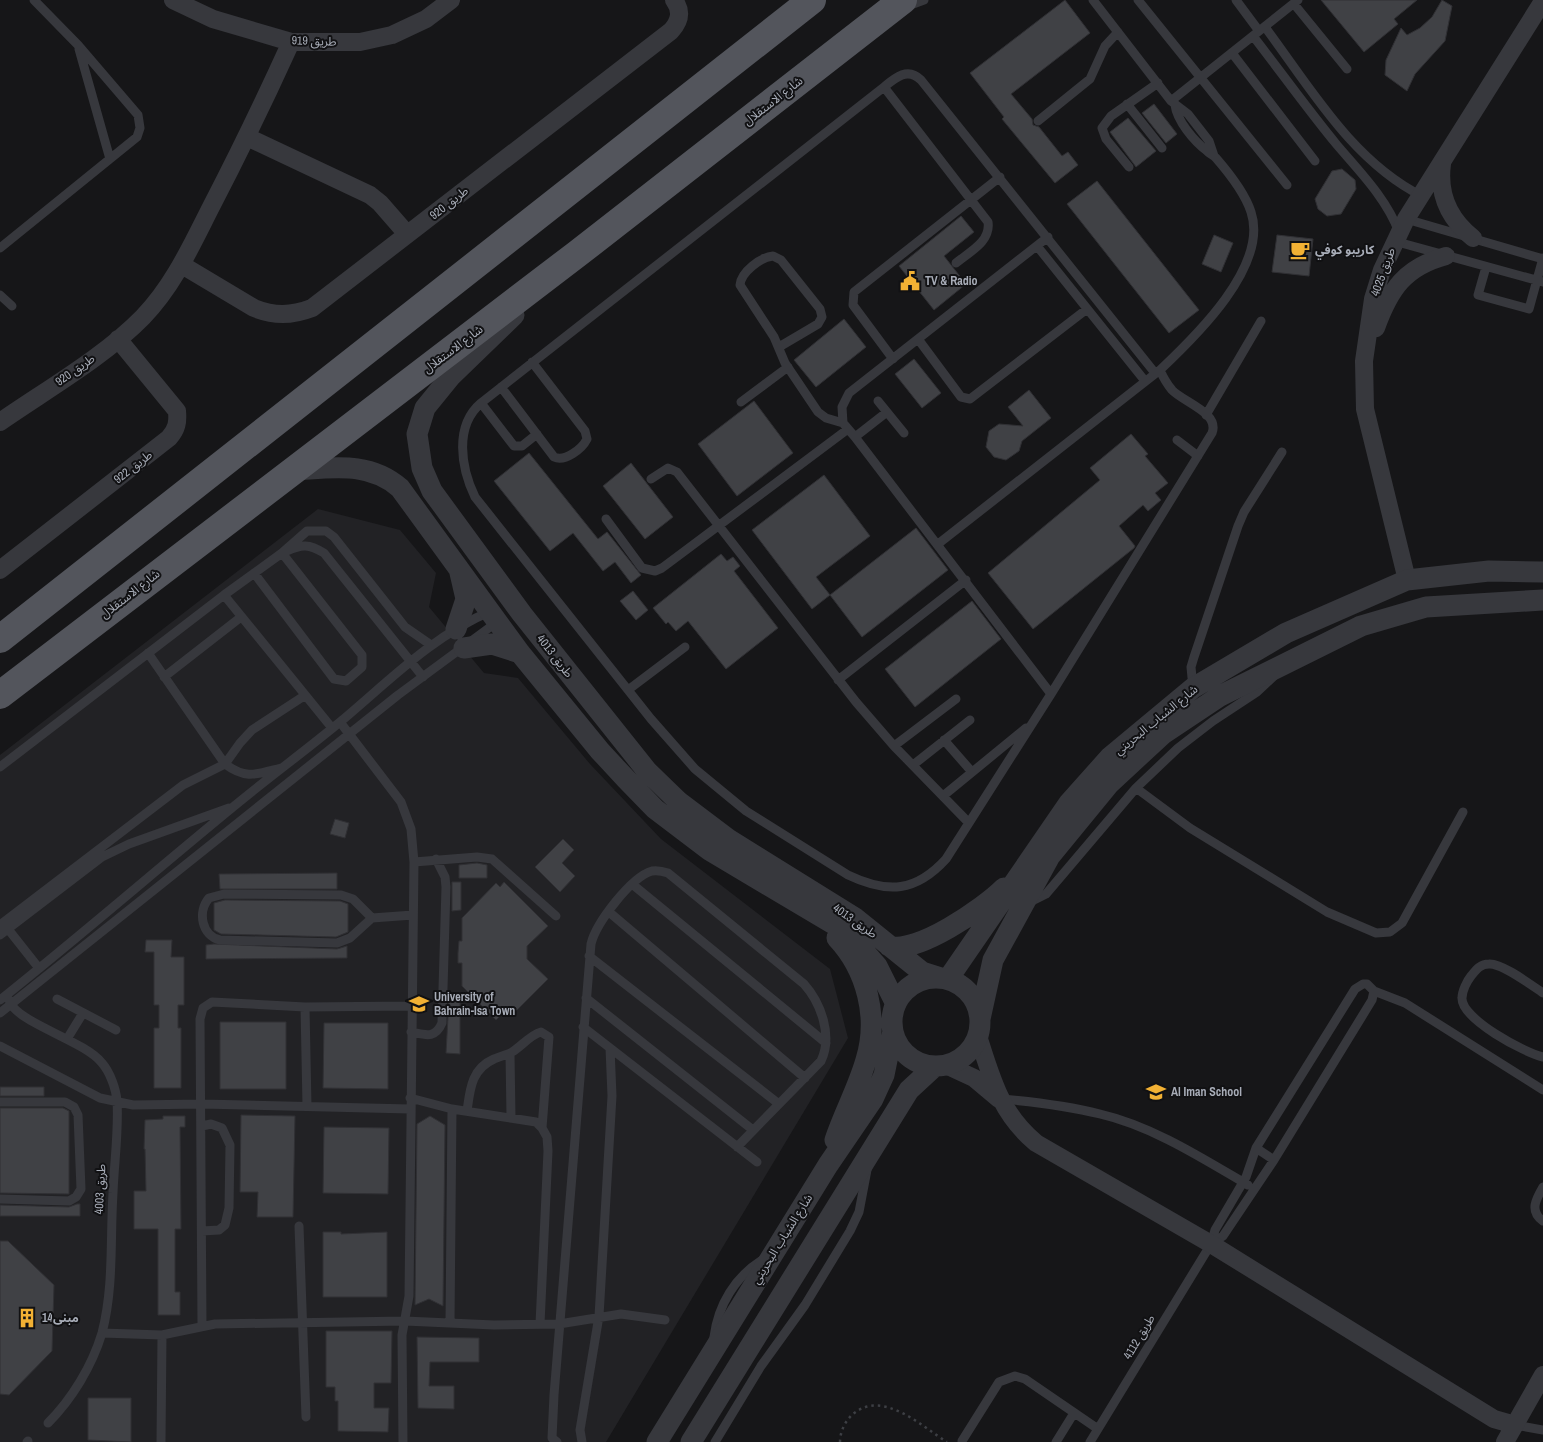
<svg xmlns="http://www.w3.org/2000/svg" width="1543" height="1442" font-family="'Archivo Narrow','Noto Sans Arabic',sans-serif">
	<rect width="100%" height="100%" fill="#161618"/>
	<path fill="#222225" d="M318,509L400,530L436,573L429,607L484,673L518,678L590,764L661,839L830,969L848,1038L606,1442H0V755Z"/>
	<path fill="#404145" stroke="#303034" d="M1065,0L1090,33L1011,94L1032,119L1033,125L1039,127L1062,156L1068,152L1078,165L1055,183L1002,119L1004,117L970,73Z
		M1321,0H1417L1394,19L1398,24L1364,52Z
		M1442,0L1452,6L1445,41L1415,74L1407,91L1385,75L1386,60L1401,28L1407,35L1420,28L1432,17Z
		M1154,104L1177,134L1166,143L1142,113Z
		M1128,118L1156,151L1136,167L1110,132Z
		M1342,169L1355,180L1356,189L1341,214L1327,216L1318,209L1315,199L1332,171Z
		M1097,181L1199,310L1169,333L1067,204Z
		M961,216L974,232L944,256L966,284L934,310L899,266Z
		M1214,235L1233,243L1221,272L1202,264Z
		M1277,235L1313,239L1309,276L1272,272Z
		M844,319L866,347L816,387L794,360Z
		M914,359L941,393L922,408L895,374Z
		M1029,390L1051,418L1022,441L1019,451L1006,460L994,457L986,447L989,431L999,424L1023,426L1008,407Z
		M754,401L793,453L737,496L698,444Z
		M1131,434L1148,454L1145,456L1168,483L1155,493L1161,500L1148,511L1143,505L1119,526L1135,546L1134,548L1033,629L988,573L1100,480L1090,468Z
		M529,453L598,539L607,532L641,575L631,583L615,562L603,571L573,533L550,551L494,481Z
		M631,463L673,517L645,539L603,486Z
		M824,475L870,536L816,577L830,595L812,609L752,530Z
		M916,528L948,570L862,637L830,595Z
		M721,554L727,561L733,557L740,566L734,571L778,628L726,669L688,621L676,631L668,622L666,624L653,608Z
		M633,591L648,610L636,620L620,601Z
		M972,601L1001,639L915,707L885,669Z
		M335,819L349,823L345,838L330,834Z
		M563,839L574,850L562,863L575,876L560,892L535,867Z
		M477,863L487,865V878H459V865Z
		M337,873V889H220L219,874Z
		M452,882H461V910L452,911Z
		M504,882L548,926L527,946V959L548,979L512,1015L509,1012L504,1016L502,1014L496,1020L462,986V963H458V953L459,941H462V918L496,883L500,887Z
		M225,900L340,901L348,904V932L336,937L221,934L214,930V903Z
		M146,940H172L171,957H184V1005H178V1028H181V1088H154V1028H159V1005H154V952H145Z
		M214,944L337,949L347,946V958L206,959V945Z
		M449,999H460V1054L446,1053Z
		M220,1022H286V1089H220Z
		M324,1023H388V1089L323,1088Z
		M0,1087H44V1096H0Z
		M0,1108H63L69,1111V1194L0,1193Z
		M241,1115L295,1116L293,1217H257L258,1192H240Z
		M163,1116H185V1127H180L181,1229H175V1292H180V1315H158V1229H134V1191H146L145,1149H144L145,1120L163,1119Z
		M430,1116L445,1125L443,1306L429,1299L415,1305L417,1124Z
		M324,1127L389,1128L388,1194L323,1193Z
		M77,1204H80V1216H0V1205L69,1207Z
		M323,1232H341V1234L387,1232V1297H323Z
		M0,1241H8L54,1285L52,1351L9,1395L0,1394Z
		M326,1331H392L391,1383H374V1408H389L388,1432L338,1431V1401H335V1387H326Z
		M417,1337L479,1338V1362H430L429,1386H454V1409L418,1408Z
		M88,1398H131V1442L88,1440Z"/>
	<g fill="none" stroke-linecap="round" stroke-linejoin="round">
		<path stroke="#3d3f44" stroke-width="2.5" stroke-dasharray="2.5 4" stroke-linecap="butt" d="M840,1442C840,1432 845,1421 853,1414C883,1389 921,1426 947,1442"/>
		<path stroke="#37383d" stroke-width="9" d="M1093,0L1171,101L1188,114L1209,141L1214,156
			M1138,0L1287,185
			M1236,0L1259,31
			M1294,4L1347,69
			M905,7L924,0
			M1265,27C1310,87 1352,161 1422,196
			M1253,36C1281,72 1308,110 1337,145C1360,172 1386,198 1399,232
			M79,49L110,159
			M1232,53L1315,161
			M884,87L988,222C991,242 969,252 956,263
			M1171,101L1298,0
			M1127,104L1162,148
			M1038,121L1090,79L1105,46L1118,32
			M1129,167L1106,139L1102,128L1111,116L1158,83
			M1406,219L1543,259
			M1394,241L1543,282
			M1037,246L1145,381
			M0,248L137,137L140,128L138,115L78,45L34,0
			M1486,267L1478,295L1529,309L1543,258
			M0,295L12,306
			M918,339L961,397L970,399L1087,309
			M779,347L818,324L822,317L820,309L781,260L773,256C761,257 741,272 740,285L774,337L785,363L818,412L826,418L843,423L855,437L1051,694
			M893,359L853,305L854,292L1000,177
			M1155,373L921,80C908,67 896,77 884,87L481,403C454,426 461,468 475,497L651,719L695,769L746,811L848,875C888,894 916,892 946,859L1051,694L1212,433C1220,413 1183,402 1172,390C1167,384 1163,377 1160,370
			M501,387L554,457C565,462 582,449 587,439L585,431L532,362
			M878,401L904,433
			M741,402L788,367
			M481,403L514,446H522L537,434
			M1206,415L1261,321
			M843,423L842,407L849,393L1048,237
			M855,437L887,412
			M1177,440L1198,456
			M651,479L668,468L677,472L856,702L894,746L969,823
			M606,519L642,568L655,571L662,568L848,429
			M938,544L1160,370C1195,337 1269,266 1251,212C1245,193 1229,173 1216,158C1213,155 1210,154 1207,151C1194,141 1177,121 1175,105
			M287,551C302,544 309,544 324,553L423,677
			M254,573L334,679L346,681L362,667V655L282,553
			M224,595L332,728
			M148,653L225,764C246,780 257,774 281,768
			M164,677L241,617
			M838,680L966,580
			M1193,688L1191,667L1194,657L1238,526L1244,512L1282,452
			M628,690L685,647
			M340,722L401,802L411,829L414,862L409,1296L402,1335L403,1442
			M944,740L972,772
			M894,746L956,699
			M913,765L970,720
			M0,767L224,595L282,553L307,531H326L334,537L405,627L431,645
			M1136,788L1190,828L1327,912L1376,933L1390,932L1402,923L1463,812
			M943,796L1026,728
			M414,862L477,857L492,859L556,916
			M632,884L826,1043
			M224,894L341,895L353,899L372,918L350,938L337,943L220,940C202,936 197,912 209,898Z
			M1030,902L1046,894L1136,788L1178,748L1213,721L1257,692L1273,677
			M609,912L805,1078
			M372,918L413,915
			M0,925L183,785L225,764L240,743L252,730L304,696
			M8,929L38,967
			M0,935L102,857L129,844L229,808
			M589,956L779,1104
			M1363,984H1367L1374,991L1372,1000L1274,1160L1223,1236L1211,1244L1215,1230L1246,1177L1256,1148L1355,989Z
			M1374,991L1405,1003L1543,1090
			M1543,993C1531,985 1502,963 1489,964C1480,964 1476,970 1471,976C1467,981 1462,991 1462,998C1461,1019 1525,1053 1543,1057
			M586,998L753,1130
			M57,999L116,1030
			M0,1000C79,937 155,871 233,807C268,778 305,751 340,722C388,682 432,636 491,611
			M9,1000C16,1023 84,1040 102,1063C110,1072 116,1089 117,1101C119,1130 114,1164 113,1193C110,1240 114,1287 102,1333C92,1366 72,1399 48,1423
			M305,1007L307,1106
			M0,1013L398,695L497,622
			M583,1027L757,1162
			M411,1032C426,1035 435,1039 442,1023L446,887L445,877L436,859
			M67,1039L83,1013
			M0,1046L100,1098L133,1105L202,1104L410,1109
			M510,1054L511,1117
			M410,1098L452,1109L536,1122L542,1128L547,1137L548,1151L540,1324
			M1002,1099C1035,1102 1068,1106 1100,1114C1152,1126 1202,1158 1248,1185
			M0,1102H65L74,1107L78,1115L81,1189L76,1197L69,1201L0,1199
			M467,1111C470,1090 471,1069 494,1059C500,1056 507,1055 512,1052C522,1046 530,1035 541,1032L549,1037L542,1128
			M1256,1148L1274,1160
			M1543,1187C1536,1199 1529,1211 1543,1221
			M299,1226L306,1417
			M202,1231L219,1230L225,1225L229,1208L230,1145L222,1128L211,1124L202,1126
			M450,1323L452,1109
			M202,1326L200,1019L203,1008L212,1002L305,1007L411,1006
			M102,1333L162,1335L215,1324L405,1321L494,1325L559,1324L621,1314L665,1320
			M714,1337C718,1305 735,1277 762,1260
			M1515,1425L1543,1430
			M962,1441L999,1382L1015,1376L1025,1379L1098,1429
			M27,1442L28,1441
			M161,1442L162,1335
			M557,1442L552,1438L554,1395L591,944C596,923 631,877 652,871C658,870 662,871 668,873L804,984C821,1003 833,1036 821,1061L737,1147
			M582,1442L580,1430L599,1316L612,1096L610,1048
			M715,1442L761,1366L805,1305L850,1231L859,1212L867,1170
			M1056,1442L1074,1413
			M1090,1442L1211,1244"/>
		<path stroke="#37383d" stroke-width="18" d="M173,0L213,19L291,42H360L392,35L426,19L451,0
			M247,137L370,195L380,203L407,234
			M1442,164C1438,194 1449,219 1473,238
			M182,265L254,308C274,316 291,316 312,308L671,31C680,21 682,11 674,0
			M1376,328C1390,289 1405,267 1446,256
			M0,422C46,390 104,357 143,317C174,285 192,244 212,205C240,151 266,97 291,42
			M0,570L169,438C177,429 178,422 177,411L118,339
			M1407,580L1365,409L1364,361L1373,299L1382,270L1406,219L1543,1
			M978,1036C992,1079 1000,1113 1036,1143L1211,1244L1494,1419L1515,1425
			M946,1065L974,1078L999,1099
			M1505,1442L1543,1375"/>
		<path stroke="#37383d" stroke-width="21" d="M514,315L451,376L425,408L417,434L422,468L432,491L522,614L647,771L679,802L728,839L855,918L922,972L941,978
			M294,470C333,468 369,461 400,488L520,653L600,751L626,779L655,809L709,850L847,932L877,966L896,1004
			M456,629L466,599L460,573
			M464,648L492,644L520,653
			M889,946C916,955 984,908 1004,888
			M892 1022a44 44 0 1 1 88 0a44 44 0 1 1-88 0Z
			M948,979L1069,803L1110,757L1193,688L1286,633L1407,580L1489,571L1543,572
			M980,1019L993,960L1050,856L1109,784L1163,734L1220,696L1361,626L1426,607L1543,600
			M835,1140C844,1113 858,1088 866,1060C879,1018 867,970 837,938
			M657,1442L828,1165L873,1099L884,1075L893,1031
			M691,1442L909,1090L935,1066"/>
		<path stroke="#53555c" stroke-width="28" d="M0,639L812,0
			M0,695L577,254L903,0"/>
	</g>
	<defs>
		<symbol id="cafe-bare" viewBox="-9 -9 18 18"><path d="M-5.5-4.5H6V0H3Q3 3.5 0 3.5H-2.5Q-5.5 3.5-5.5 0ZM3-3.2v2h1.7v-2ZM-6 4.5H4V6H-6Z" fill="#f2b134" stroke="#111113" stroke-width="2.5" paint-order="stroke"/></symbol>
		<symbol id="civic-bare" viewBox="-9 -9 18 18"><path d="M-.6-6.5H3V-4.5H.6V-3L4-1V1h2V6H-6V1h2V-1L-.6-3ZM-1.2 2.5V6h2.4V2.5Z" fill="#f2b134" stroke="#111113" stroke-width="2.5" paint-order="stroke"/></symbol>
		<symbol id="school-bare" viewBox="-9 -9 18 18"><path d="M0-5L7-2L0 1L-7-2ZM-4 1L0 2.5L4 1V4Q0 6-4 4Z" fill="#f2b134" stroke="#111113" stroke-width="2.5" paint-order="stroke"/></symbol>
		<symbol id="building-bare" viewBox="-9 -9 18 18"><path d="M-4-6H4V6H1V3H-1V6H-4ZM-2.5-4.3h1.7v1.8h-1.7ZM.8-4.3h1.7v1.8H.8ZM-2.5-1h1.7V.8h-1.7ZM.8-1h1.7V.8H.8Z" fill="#f2b134" stroke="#111113" stroke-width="2.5" paint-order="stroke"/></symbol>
	</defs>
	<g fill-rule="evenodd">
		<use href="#cafe-bare" x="1286" y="236" width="28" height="28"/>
		<use href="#civic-bare" x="896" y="267" width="28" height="28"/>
		<use href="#school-bare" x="405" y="990" width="28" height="28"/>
		<use href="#school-bare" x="1142" y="1078" width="28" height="28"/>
		<use href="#building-bare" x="13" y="1304" width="28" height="28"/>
	</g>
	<g text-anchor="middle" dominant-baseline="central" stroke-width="4" stroke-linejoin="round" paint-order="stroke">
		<g font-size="12" fill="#a8adb8" stroke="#111113">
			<text transform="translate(314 41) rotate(2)">طريق 919</text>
			<text transform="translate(773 101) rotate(-38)">شارع الاستقلال</text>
			<text transform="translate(449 203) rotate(-38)">طريق 920</text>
			<text transform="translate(1383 272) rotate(-70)">طريق 4025</text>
			<text transform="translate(453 349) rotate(-37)">شارع الاستقلال</text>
			<text transform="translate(75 370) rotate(-35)">طريق 920</text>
			<text transform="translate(133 467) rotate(-38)">طريق 922</text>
			<text transform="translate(130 594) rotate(-38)">شارع الاستقلال</text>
			<text transform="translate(555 656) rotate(52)">طريق 4013</text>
			<text transform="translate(1156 720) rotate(-39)">شارع الشباب البحريني</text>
			<text transform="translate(855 921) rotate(35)">طريق 4013</text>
			<text transform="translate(100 1189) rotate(-87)">طريق 4003</text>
			<text transform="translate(782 1239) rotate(-58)">شارع الشباب البحريني</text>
			<text transform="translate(1139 1337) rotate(-59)">طريق 4112</text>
		</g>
		<g font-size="12" font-weight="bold" fill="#a8adb8" stroke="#111113" text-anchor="start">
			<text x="1315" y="250">كاريبو كوفي</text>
			<text x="925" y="281">TV &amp; Radio</text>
			<text x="434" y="997">University of<tspan x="434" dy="14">Bahrain-Isa Town</tspan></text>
			<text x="1171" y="1092">Al Iman School</text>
			<text x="42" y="1318">مبنى14</text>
		</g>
	</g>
</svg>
